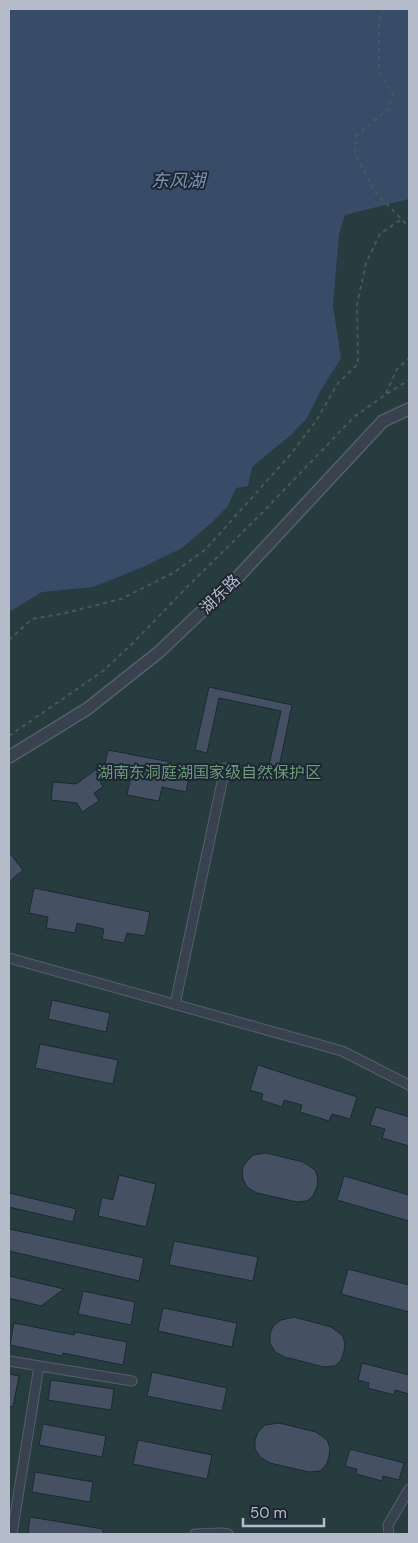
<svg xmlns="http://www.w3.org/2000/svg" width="418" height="1543" font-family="'DM Sans','Noto Sans SC',sans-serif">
	<rect width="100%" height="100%" fill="#242f3e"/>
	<path fill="#263c3f" d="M9,9H409V1534H9Z"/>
	<path fill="#394c67" d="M9,9H409V199L345,215L339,234L333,306L341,358L321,390L307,418L291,435L252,467L248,486L236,488L228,506L211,523L182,548L143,567L93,587L42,592L9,612Z"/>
	<path fill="#455162" stroke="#1f2835" d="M209,687L292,705L279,767L269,765L281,711L219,698L207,753L195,750Z
		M108,750L191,766L186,792L162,787L159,801L127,795L130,780L96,773L103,787L94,793L99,801L82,812L77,803L51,800L53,782L76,784L105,763Z
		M9,852L23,870L9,882Z
		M34,888L150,912L145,936L127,933L124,943L102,939L104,929L77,923L75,933L46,928L48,917L29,913Z
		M52,1000L110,1013L106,1032L48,1019Z
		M40,1044L118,1060L113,1084L35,1068Z
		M258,1065L357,1097L350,1119L332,1114L329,1121L300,1112L302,1105L284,1100L282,1107L261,1100L263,1094L250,1090Z
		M376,1107L409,1117V1146L382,1138L385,1129L370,1125Z
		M266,1153L303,1162L315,1170L318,1178L317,1187L313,1196L307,1201L297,1202L257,1193L247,1187L243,1179L242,1169L246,1162L253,1155Z
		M119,1175L156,1184L146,1227L98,1216L102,1197L113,1200Z
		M344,1176L409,1195V1221L337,1200Z
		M9,1193L76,1209L73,1222L9,1207Z
		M9,1229L144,1258L139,1281L9,1251Z
		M174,1241L258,1257L253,1281L169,1265Z
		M348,1269L409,1285V1312L341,1294Z
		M9,1276L64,1289L41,1306L9,1298Z
		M83,1291L135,1302L131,1325L78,1314Z
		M163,1308L237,1323L232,1347L158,1331Z
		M294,1317L331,1327L342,1335L345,1343L344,1351L341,1360L335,1366L324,1367L285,1357L275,1352L270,1343V1334L273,1326L281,1320Z
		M14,1323L74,1335L75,1332L127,1342L123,1365L63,1353L62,1356L10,1345Z
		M362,1363L409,1375V1394L395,1390L394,1395L368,1388L369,1383L358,1380Z
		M152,1372L227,1388L222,1411L147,1396Z
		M9,1374L19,1376L13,1407L9,1406Z
		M51,1380L114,1389L111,1410L48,1400Z
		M279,1423L316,1432L327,1440L330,1448L329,1457L326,1465L320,1471L309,1472L270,1463L260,1457L255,1449V1440L258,1432L265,1425Z
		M43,1424L106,1436L102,1457L39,1445Z
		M138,1440L212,1455L207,1479L133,1464Z
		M350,1449L404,1463L399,1480L383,1476L382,1481L356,1474L357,1469L345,1466Z
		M35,1472L93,1482L90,1502L32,1492Z
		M30,1517L103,1529V1534H28Z"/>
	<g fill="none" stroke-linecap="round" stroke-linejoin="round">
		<defs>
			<path id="minor" d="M9,958L342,1051L409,1085
				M175,1004L225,768
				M9,1361L132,1381
				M12,1534L39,1366
				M195,1534L222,1533L228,1534
				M389,1534L388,1525L409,1489"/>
			<path id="tertiary" d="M9,757L87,709L159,652L237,578L383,421L409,409"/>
		</defs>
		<use href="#minor" stroke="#565f6c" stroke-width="11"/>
		<use href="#tertiary" stroke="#565f6c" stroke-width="14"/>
		<path stroke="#44595c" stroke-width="2" stroke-dasharray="4 4" stroke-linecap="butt" d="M383,9L379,23V71L393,95L388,109L356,136L355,153L375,192L409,227
			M386,393L397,369L409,358
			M9,640L32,619L61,614L121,599L173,573L206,549L290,455L316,421L338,383L358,364L357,305L366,263L380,234L402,219
			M9,736L103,671L133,643L186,588L260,515L354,417L385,395L409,380"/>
		<use href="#minor" stroke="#38414e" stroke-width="9"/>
		<use href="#tertiary" stroke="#38414e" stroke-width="11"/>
	</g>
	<g text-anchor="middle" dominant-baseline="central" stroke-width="4" stroke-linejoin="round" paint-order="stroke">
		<g font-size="16" fill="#b4bcc9" stroke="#1d2633">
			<text transform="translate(220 594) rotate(-44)">湖东路</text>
		</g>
		<g font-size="16" fill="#6b9a76" stroke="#1d2633">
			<text x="209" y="772">湖南东洞庭湖国家级自然保护区</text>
		</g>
		<g font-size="18" font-style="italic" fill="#7c92b1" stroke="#1d2633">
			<text x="178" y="181">东风湖</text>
		</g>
	</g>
	<rect width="418" height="1543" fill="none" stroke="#b4bcc9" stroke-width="20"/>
	<path d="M243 1518v8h81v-8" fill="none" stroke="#b4bcc9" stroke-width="2.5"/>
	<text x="250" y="1518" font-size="15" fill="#b4bcc9" stroke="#1d2633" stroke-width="4" paint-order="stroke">50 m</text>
</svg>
